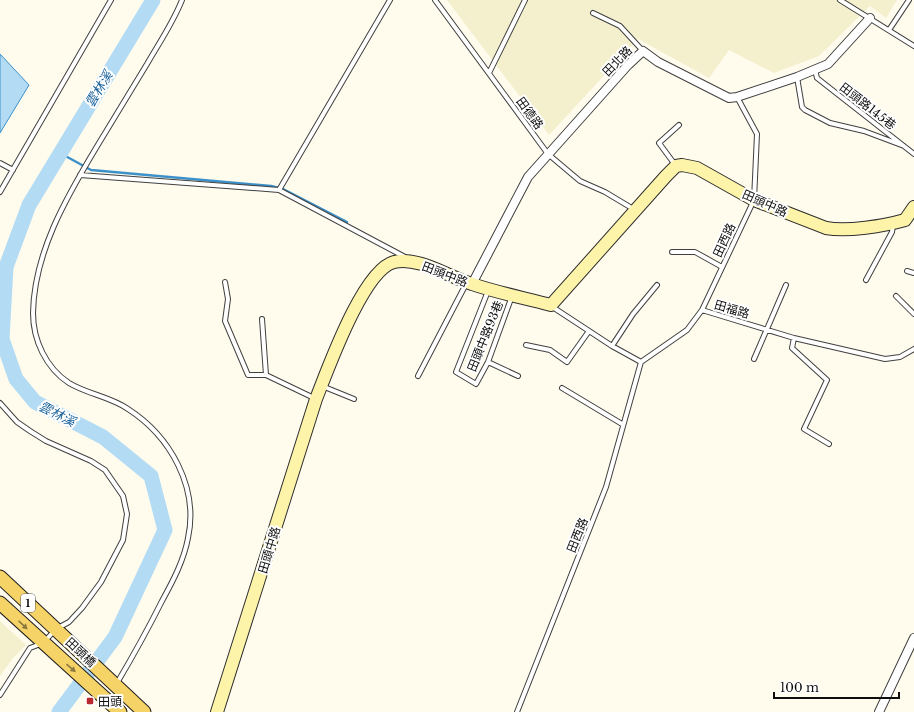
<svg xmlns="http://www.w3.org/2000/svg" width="914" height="712" font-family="'Libre Baskerville','Noto Sans TC',serif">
	<rect width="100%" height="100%" fill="#fffbed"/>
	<path fill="#f4f0ce" d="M447,0H897L886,18L870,6L819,56L774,73L729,50L709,78L638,39L549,135Z
		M0,621L26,645L13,658L0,676Z"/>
	<path fill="#b3dcf4" stroke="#3c91ca" d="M0,54L29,85L0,133Z"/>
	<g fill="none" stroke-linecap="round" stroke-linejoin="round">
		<path stroke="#3c91ca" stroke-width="2.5" d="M60,153L91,170L271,186L283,189L347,222"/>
		<path stroke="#b3dcf4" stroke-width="15" d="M59,712L115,637L165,530L151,476L103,437L35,402L16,379L2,339L6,267L29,205L153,0"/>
		<defs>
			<path id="lane" d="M435,0L548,154L580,181L605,192L635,210
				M840,0L914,46
				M593,13L620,26L643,51
				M889,30L909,0
				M815,70L817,78L914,154
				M489,73L525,0
				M797,77L802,107L805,110L830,123L864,131L904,146
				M0,163L13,170
				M676,166L659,143L679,125
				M80,175L279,190L390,0
				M279,190L405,257
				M0,192L111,0
				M672,252H695L722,267
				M907,271L914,273
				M866,280L892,232L893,225
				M225,282L228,299L225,321L248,375H266L316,399
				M488,291L456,372L476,384L488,362L512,296
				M896,296L914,314
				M551,306L612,346L641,362L687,330L702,310L754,200L757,134L737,97
				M702,310L794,338L885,359L900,357L914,349
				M262,319L266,375
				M794,338L792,348L827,380L804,429L829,444
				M526,345L550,350L567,362L589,331
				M612,346L633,314L657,285
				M754,359L786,285
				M488,362L518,376
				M418,376L466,284
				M322,386L354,399
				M562,388L622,424
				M0,403L17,422L30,431L46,441L91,461L105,470L123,496L127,514L123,540L101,582L82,608L69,622L56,629L43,643L30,648L0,695
				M117,683C133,656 148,629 162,601C173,581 184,560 188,538C199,487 170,436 128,409C111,397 87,394 69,383C46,368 33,340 33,313C34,253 66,198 96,148C113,120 130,92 147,64C159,43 173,23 182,0
				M517,712L606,487L641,362"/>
			<path id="street" d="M472,284L528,177L628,65L643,51L658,62L729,98L737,97L797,77L828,64L870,18
				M879,712L914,638"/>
			<path id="secondary" d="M905,220L914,207
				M217,712L316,399C328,369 363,270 394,262C418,256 449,277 472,284C498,293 525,298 551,305L666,176L676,166L682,165L697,168L754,200L826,228C847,232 884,226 905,220"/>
			<path id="primary" d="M0,577L144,712
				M0,603L120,712"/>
		</defs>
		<use href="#lane" stroke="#404040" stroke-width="6"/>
		<use href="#street" stroke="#404040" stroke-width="10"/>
		<use href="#secondary" stroke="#2f2f2f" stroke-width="14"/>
		<use href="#primary" stroke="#1e1e1e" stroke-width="15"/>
		<use href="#lane" stroke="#fff" stroke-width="4"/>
		<use href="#street" stroke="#fff" stroke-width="8"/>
		<use href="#secondary" stroke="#fdf4aa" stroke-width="12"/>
		<use href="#primary" stroke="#f5d366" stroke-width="13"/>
	</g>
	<defs><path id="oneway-solid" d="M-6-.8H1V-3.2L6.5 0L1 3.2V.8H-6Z"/></defs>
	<g fill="#8d7a3e">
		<use href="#oneway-solid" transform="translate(23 625) rotate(43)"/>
		<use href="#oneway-solid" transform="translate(71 668) rotate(41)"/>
	</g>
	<rect fill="#b9282f" stroke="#fff" stroke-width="1.5" x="86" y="697" width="8" height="8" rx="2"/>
	<g text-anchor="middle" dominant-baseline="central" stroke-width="4" stroke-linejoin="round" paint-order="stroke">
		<rect fill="#fff" stroke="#565656" stroke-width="1" x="21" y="594" width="14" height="18" rx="3"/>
		<g font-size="11" font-weight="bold" fill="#0d0d0d">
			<text x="28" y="603">1</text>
		</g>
		<g font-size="12" fill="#0d0d0d" stroke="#fff">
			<text transform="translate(617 61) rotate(-46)">田北路</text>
			<text transform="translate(868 106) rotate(38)">田頭路145巷</text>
			<text transform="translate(530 113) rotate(54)">田德路</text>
			<text transform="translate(765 203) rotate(24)">田頭中路</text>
			<text transform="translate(724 240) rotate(-65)">田西路</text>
			<text transform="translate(445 274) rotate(21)">田頭中路</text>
			<text transform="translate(732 309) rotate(16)">田福路</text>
			<text transform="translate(485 336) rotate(-68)">田頭中路93巷</text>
			<text transform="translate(577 535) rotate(-68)">田西路</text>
			<text transform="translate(269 550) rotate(-73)">田頭中路</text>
			<text transform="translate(81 652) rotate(43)">田頭橋</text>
		</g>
		<g font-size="12" fill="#0d0d0d" stroke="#fff" text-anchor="start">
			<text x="98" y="701">田頭</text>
		</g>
		<g font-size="13" font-style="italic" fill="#19629b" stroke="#fff">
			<text transform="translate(99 89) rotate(-59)">雲林溪</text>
			<text transform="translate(57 414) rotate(27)">雲林溪</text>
		</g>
	</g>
	<path d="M774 692v6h125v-6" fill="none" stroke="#0d0d0d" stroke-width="2"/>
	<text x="780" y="692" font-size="12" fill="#0d0d0d" stroke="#ffffff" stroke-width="3" paint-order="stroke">100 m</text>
</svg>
